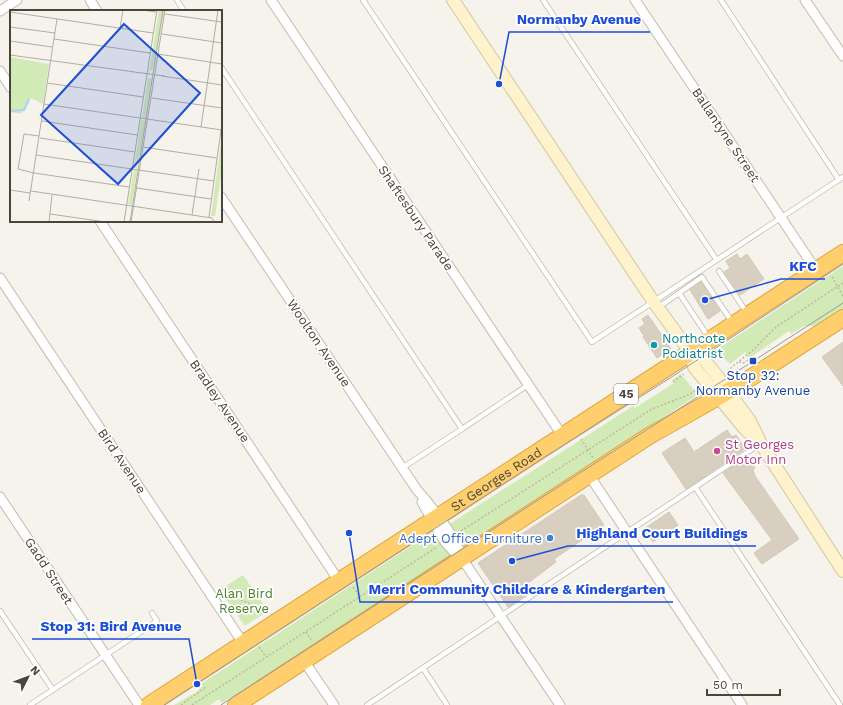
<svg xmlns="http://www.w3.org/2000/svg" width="843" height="705" font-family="'Work Sans',sans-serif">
	<rect width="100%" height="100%" fill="#f6f3ec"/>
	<path fill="#d2eab5" d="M843,266V311L816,326H804L791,334L789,331L749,358L745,352L730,364L716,350Z
		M681,374L698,395L462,547L448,525L633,406L635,408L674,383L672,380Z
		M434,531L451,555L222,703L219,699L210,705H174L198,691V690L203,686L201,684Z
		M243,575L268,611L245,626L220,590Z"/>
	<path fill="#d8cfc1" stroke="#d3c7b4" d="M737,254L740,259L747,254L764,279L740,295L724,272L730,268L726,261Z
		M701,282L720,311L708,319L690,290Z
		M648,315L671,349L657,358L643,337L644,336L639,328L645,324L642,319Z
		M843,342V386L822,357Z
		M727,430L732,437L736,435L745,449L686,489L662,453L685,438L694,452Z
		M747,457L755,468L753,470L755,476L799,539L762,564L754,553L772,540L723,473Z
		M581,495H584L604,525L554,559L556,562L528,583L533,590L508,607L478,563Z
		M669,512L678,525L653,542L644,529Z"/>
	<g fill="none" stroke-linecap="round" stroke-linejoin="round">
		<defs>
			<path id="lane" d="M177,0L184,11
				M363,0L592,342L843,177
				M543,0L716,259
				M721,0L839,180
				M221,67L462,429L402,468
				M719,271L747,313
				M679,293L709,338
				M659,307L702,277L732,322
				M462,429L528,385
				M695,487L840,705
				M0,611L53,690
				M423,668L447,705
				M30,705L157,621L152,613
				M367,705L760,444"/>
			<path id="street" d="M90,0L97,11
				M271,0L562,435
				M635,0L816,270
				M805,0L843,56
				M0,11L17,0
				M0,71L11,88
				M221,197L417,490C430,504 458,540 462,558
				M100,221L339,581
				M0,278L243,643
				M589,475L742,705
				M0,497L139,705
				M422,502L445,542L467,566L560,705
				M304,661L334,705"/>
			<path id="secondary" d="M453,0L653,301L690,352L694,367L744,428L761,444
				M690,352L702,357L718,377L750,421L761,444L843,571"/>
			<g id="highway">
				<path id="s1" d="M149,705L843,253"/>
				<path d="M236,705L649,436L741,384L843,318"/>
			</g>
		</defs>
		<use href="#lane" stroke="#c2bbae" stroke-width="6"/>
		<use href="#street" stroke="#c2bbae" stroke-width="11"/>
		<use href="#secondary" stroke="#d6c79b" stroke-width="14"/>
		<use href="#highway" stroke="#e0a43c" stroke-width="18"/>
		<path stroke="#c4b79f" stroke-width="1.5" stroke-dasharray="2 2" stroke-linecap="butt" d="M832,277L843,296
			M739,362L743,363L750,359
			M727,371L753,350L776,327L843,283
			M673,382L684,374
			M581,439L593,458
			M461,531L652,409L688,395L698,389
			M353,587L360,597
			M222,593L251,604L264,614
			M306,632L311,640
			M259,647L266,657
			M181,705L206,687
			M192,705L437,547"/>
		<use href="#lane" stroke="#fff" stroke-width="4.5"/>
		<use href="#street" stroke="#fff" stroke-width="9"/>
		<use href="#secondary" stroke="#fff3cd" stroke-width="12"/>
		<use href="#highway" stroke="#ffcf6e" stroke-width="16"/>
		<path stroke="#9a9a9a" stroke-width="1" d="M164,705L534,464L670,378L843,264
			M221,705L843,303"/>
	</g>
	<circle fill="#0f9aa8" stroke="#fff" stroke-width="1.5" cx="654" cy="345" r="4"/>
	<rect fill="#1a4fb4" stroke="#fff" stroke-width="1.5" x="749" y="357" width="8" height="8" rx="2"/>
	<circle fill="#d1479c" stroke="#fff" stroke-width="1.5" cx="717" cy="451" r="4"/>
	<circle fill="#3f7fe0" stroke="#fff" stroke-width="1.5" cx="550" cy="538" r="4"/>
	<g text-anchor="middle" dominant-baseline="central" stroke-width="3.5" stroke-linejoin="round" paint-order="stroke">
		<rect fill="#fff" stroke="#817c74" stroke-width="1" x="614" y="384" width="24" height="20" rx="3"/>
		<g font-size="12" font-weight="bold" fill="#4b4439">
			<text x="626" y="394">45</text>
		</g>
		<g font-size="13" fill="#4b4439" stroke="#fff">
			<text transform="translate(726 135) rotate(56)">Ballantyne Street</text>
			<text transform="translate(416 218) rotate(56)">Shaftesbury Parade</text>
			<text transform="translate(319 343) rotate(56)">Woolton Avenue</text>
			<text transform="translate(220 401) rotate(56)">Bradley Avenue</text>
			<text transform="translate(122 461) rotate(56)">Bird Avenue</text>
			<text stroke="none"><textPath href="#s1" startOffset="414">St Georges Road</textPath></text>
			<text transform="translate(49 571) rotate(57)">Gadd Street</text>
		</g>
		<g font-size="13" fill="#0d838f" stroke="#fff" text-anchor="start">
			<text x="662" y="338">Northcote<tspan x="662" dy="15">Podiatrist</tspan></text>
		</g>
		<g font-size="13" fill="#164399" stroke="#fff">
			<text x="753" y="375">Stop 32:<tspan x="753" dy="15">Normanby Avenue</tspan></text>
		</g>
		<g font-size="13" fill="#b23c85" stroke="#fff" text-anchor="start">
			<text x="725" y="444">St Georges<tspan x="725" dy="15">Motor Inn</tspan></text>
		</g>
		<g font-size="13" fill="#366cbe" stroke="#fff" text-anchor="end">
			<text x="542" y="538">Adept Office Furniture</text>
		</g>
		<g font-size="13" fill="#4a7f2a" stroke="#fff">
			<text x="244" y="593">Alan Bird<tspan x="244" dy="15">Reserve</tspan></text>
		</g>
	</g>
	<g transform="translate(10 10)">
		<rect width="212" height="212" fill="#f6f3ec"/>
		<path d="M149,0H155L143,59L139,62ZM0,47L39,54L33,94L21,88L11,104L0,102ZM138,68H142L136,109L132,108ZM131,110L136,111L127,158H124ZM212,125V160L205,206H201ZM124,160L127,161L122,195L118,194Z" fill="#d2eab5"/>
		<path fill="none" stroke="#a9d4f2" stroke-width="2" d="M0,101L14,100L19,89"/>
		<path fill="none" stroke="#b2ada4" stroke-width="1" d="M132,0L146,2M0,2L143,23M155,4L212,12M0,17L45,23M110,18L113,0M152,24L212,33M44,29L140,43M0,31L42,37M148,44L212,54M0,45L154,66M152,66L212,75M37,73L133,87M142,88L212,98M34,94L212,120M32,111L127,125M191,117L208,0M30,128L125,142M133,137L207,148M26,145L204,171M24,163L119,177M24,163L8,159L14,124L29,126M127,178L201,189M0,180L20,183M21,181L202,208L204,212M19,191L47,9M40,204L96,212M182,205L189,159M199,207L211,120M39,212L42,185M114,212L147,0M120,212L153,0M121,212L155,0"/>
		<path fill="#1d4ed8" fill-opacity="0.15" stroke="#1d4ed8" stroke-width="2" d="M114,14L190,83L108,174L31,105Z"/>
		<rect width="212" height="212" fill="none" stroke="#4b4439" stroke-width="2"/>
	</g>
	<path fill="none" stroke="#1d4ed8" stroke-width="1.5" d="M499 84L509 32H650M705 300L781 279H825M512 561L568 546H756M349 533L360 602H673M197 684L189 639H32"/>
	<g fill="#1d4ed8" stroke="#fff" stroke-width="1.5">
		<circle cx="499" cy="84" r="4"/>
		<circle cx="705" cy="300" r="4"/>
		<circle cx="512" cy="561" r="4"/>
		<circle cx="349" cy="533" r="4"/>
		<circle cx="197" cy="684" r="4"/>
	</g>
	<g font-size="14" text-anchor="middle" font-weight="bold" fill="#1d4ed8" stroke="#fff" stroke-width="3.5" stroke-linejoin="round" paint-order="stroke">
		<text x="579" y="24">Normanby Avenue</text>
		<text x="803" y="271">KFC</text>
		<text x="662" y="538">Highland Court Buildings</text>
		<text x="517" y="594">Merri Community Childcare &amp; Kindergarten</text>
		<text x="111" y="631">Stop 31: Bird Avenue</text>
	</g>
	<g transform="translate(28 677) rotate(48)" stroke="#ffffff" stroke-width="3" paint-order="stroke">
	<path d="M0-3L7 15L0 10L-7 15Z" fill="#4b4439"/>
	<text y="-6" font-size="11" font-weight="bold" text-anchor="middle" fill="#4b4439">N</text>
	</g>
	<path d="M707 689v6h73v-6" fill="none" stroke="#4b4439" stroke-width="2"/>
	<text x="713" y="689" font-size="12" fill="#4b4439" stroke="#ffffff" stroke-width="3" paint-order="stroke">50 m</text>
</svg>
